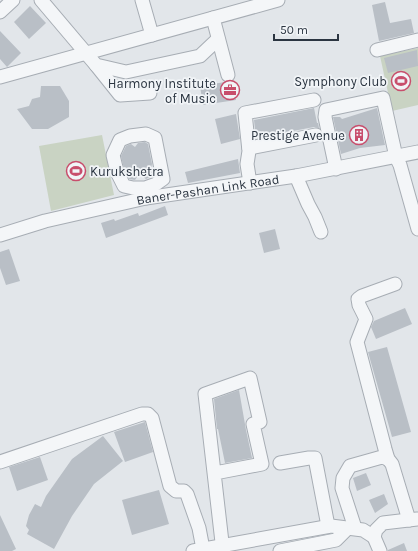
<svg xmlns="http://www.w3.org/2000/svg" width="418" height="551" font-family="Karla,sans-serif">
	<rect width="100%" height="100%" fill="#e2e6ea"/>
	<path fill="#c9d3c3" d="M418,48V105L392,111L380,56Z
		M102,135L114,195L51,211L39,146Z"/>
	<path fill="#b9bfc6" d="M385,2L390,23L411,19L414,33L379,41L372,5Z
		M30,6L46,23L29,39L14,22Z
		M0,31L21,53L7,67L0,59Z
		M417,50L418,66L388,73L384,58Z
		M233,81L236,100L203,105L200,86L225,82L230,83Z
		M41,86H60L69,101V117L48,129H32L17,109L29,106L32,99L40,97Z
		M314,108L317,123H318L319,128L314,127L256,138L254,120Z
		M377,108L385,145L360,148L341,154L333,117H340L342,119Z
		M236,114L240,139L221,144L215,119Z
		M145,142L148,144L152,164L151,168L153,169L154,175L146,179L139,174L135,180L129,179L124,169L121,156L126,146L131,144L135,147L138,143Z
		M238,159L240,173L188,183L185,172Z
		M165,206L168,215L106,238L101,223L114,219L115,221L138,213L139,216Z
		M275,229L280,249L264,253L259,233Z
		M9,249L20,281L6,285L0,268V252Z
		M405,308L412,324L376,339L371,327L374,321Z
		M387,347L411,432L392,437L368,352Z
		M239,390L246,430L252,458L225,463L218,429H217L214,399Z
		M145,422L153,452L125,462L114,432Z
		M103,436L123,461L94,484L72,516L54,549L27,534L29,530L26,526L29,515L35,504L41,507L46,496L72,459Z
		M40,457L48,480L17,491L9,467Z
		M366,473L371,485L357,491L353,478Z
		M159,490L169,524L132,535L122,500Z
		M384,494L388,504L375,513L369,500Z
		M0,515L16,549L12,551H0Z
		M404,543L407,551H388V550Z"/>
	<g fill="none" stroke-linecap="round" stroke-linejoin="round">
		<defs>
			<g id="minor">
				<path d="M41,0L96,65L126,72L200,56L218,39"/>
				<path d="M142,0L152,35"/>
				<path d="M0,12L13,0"/>
				<path d="M213,18L228,75"/>
				<path d="M377,50L418,40"/>
				<path d="M96,65L120,95L150,93"/>
				<path d="M0,77L278,0"/>
				<path d="M249,148L316,135"/>
				<path d="M336,169L325,117L326,110L383,98L396,157L400,165L418,229"/>
				<path d="M296,176L308,204L315,217L321,232"/>
				<path d="M250,183L247,164L249,151L245,113L314,100"/>
				<path d="M145,188L156,184L163,179L155,138L146,134L130,136L120,140L113,155L117,172L124,186L133,188H145L146,198"/>
				<path id="s1" d="M0,235L45,221L146,198L296,176L418,152"/>
				<path d="M395,284L362,296L358,299L359,305L366,319L357,342L385,449L388,459L392,464L409,520"/>
				<path d="M0,462L142,414H148L152,418L170,486L176,491H184L187,494L199,528L203,549"/>
				<path d="M280,463L309,458H315L328,526"/>
				<path d="M215,473L262,464L253,424L260,422L250,378L205,394L223,551"/>
				<path d="M355,528L342,488L343,478L350,466L382,457L388,459"/>
				<path d="M374,537L376,530L383,523L417,519"/>
				<path d="M374,537L380,551"/>
				<path d="M193,551L331,526L363,530L374,537"/>
				<path d="M280,551L336,540L347,529"/>
			</g>
		</defs>
		<use href="#minor" stroke="#a7adb4" stroke-width="15"/>
		<use href="#minor" stroke="#f4f6f8" stroke-width="13"/>
	</g>
	<defs>
		<symbol id="stadium-ring" viewBox="-11 -11 22 22"><circle r="9.5" fill="#f1f4f7" stroke="#c84e6c" stroke-width="1.5"/><path d="M0-5a6.5 5 0 1 0 0 10a6.5 5 0 1 0 0-10ZM-3.5-1.8h7v3.6h-7Z" fill="#c84e6c"/></symbol>
		<symbol id="office-ring" viewBox="-11 -11 22 22"><circle r="9.5" fill="#f1f4f7" stroke="#c84e6c" stroke-width="1.5"/><path d="M-6-3h4V-5.5h4V-3h4V5H-6ZM-1-4.5V-3h2v-1.5ZM-6 0V1H6V0Z" fill="#c84e6c"/></symbol>
		<symbol id="building-ring" viewBox="-11 -11 22 22"><circle r="9.5" fill="#f1f4f7" stroke="#c84e6c" stroke-width="1.5"/><path d="M-4-6H4V6H1V3H-1V6H-4ZM-2.5-4.3h1.7v1.8h-1.7ZM.8-4.3h1.7v1.8H.8ZM-2.5-1h1.7V.8h-1.7ZM.8-1h1.7V.8H.8Z" fill="#c84e6c"/></symbol>
	</defs>
	<g fill-rule="evenodd">
		<use href="#stadium-ring" x="390" y="70" width="22" height="22"/>
		<use href="#office-ring" x="219" y="79" width="22" height="22"/>
		<use href="#building-ring" x="348" y="124" width="22" height="22"/>
		<use href="#stadium-ring" x="65" y="160" width="22" height="22"/>
	</g>
	<g text-anchor="middle" dominant-baseline="central" stroke-width="3.5" stroke-linejoin="round" paint-order="stroke">
		<g font-size="13" fill="#2b3541" stroke="#f1f4f7" text-anchor="end">
			<text x="387" y="81">Symphony Club</text>
			<text x="216" y="83">Harmony Institute<tspan x="216" dy="15">of Music</tspan></text>
			<text x="345" y="135">Prestige Avenue</text>
			<text x="90" y="171" text-anchor="start">Kurukshetra</text>
		</g>
		<g font-size="13" fill="#2b3541" stroke="#f1f4f7">
			<text stroke="none"><textPath href="#s1" startOffset="213">Baner-Pashan Link Road</textPath></text>
		</g>
	</g>
	<path d="M274 34v6h64v-6" fill="none" stroke="#2b3541" stroke-width="2"/>
	<text x="280" y="34" font-size="12" fill="#2b3541" stroke="#f1f4f7" stroke-width="3" paint-order="stroke">50 m</text>
</svg>
